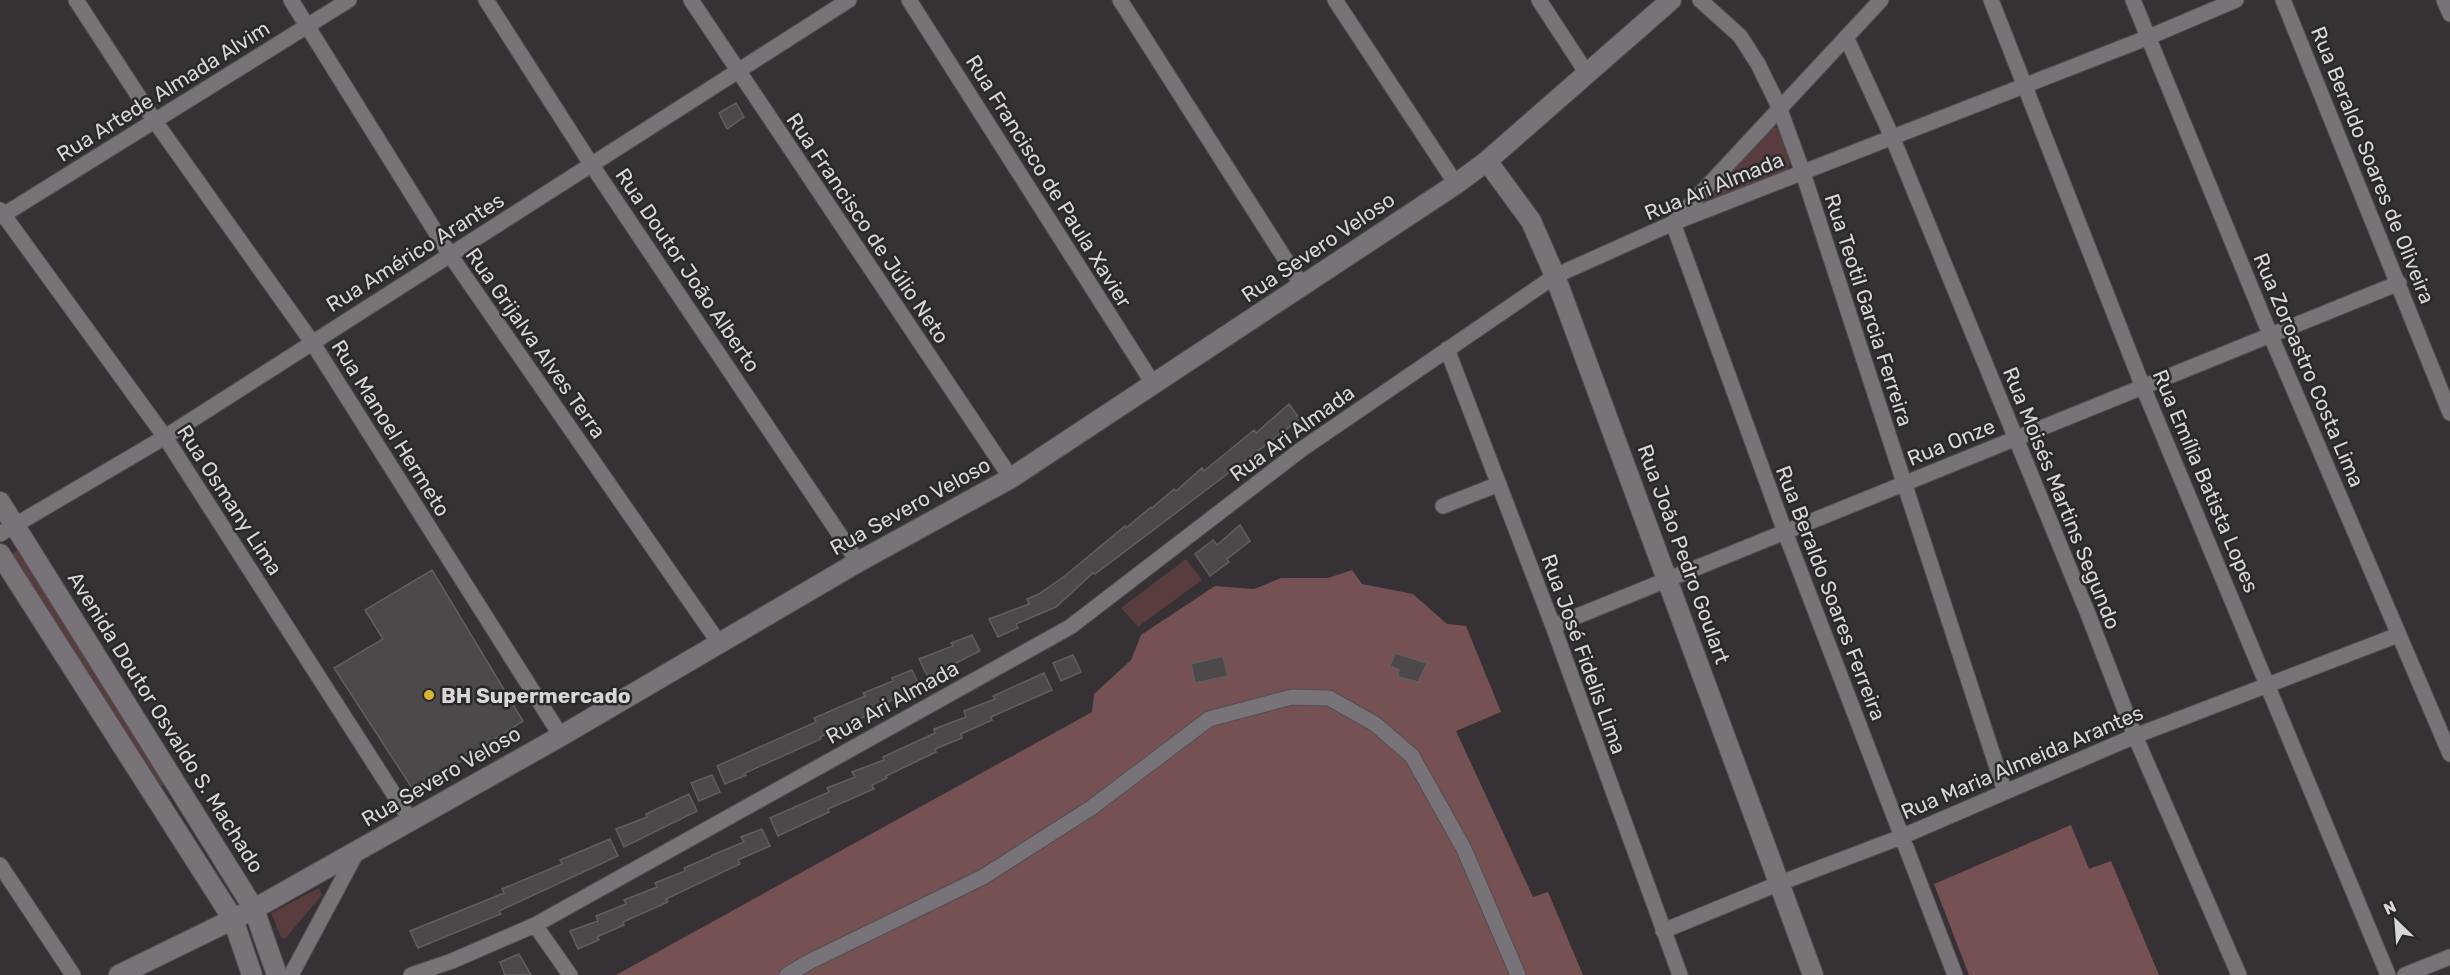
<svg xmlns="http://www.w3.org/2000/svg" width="2450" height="975" font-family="Rubik,sans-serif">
	<rect width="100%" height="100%" fill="#353135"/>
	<path fill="#583c3e" d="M1768,127L1779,128L1791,161L1787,171L1715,198L1708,196Z
		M18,550L165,784L158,788L12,554Z
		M1186,559L1202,580L1138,627L1121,608Z
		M319,888L322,895L285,939L281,937L271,913Z"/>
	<path fill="#765153" d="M1352,570L1362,584L1413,594L1447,624L1466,626L1501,712L1456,731L1533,897L1548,892L1583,975H616L1092,712L1094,694L1131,660L1141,635L1215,586L1254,589L1281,578H1328Z
		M2071,825L2089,869L2111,861L2159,975H1969L1934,884Z"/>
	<path fill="#4d484a" stroke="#635d60" stroke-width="1.5" d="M736,103L744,117L727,129L719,113Z
		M1289,404L1300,419L1095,574L1093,573L1056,607L1016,624L1018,628L998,637L989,619L1029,604L1027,599L1039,594L1066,575L1125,526L1126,528L1151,507L1152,508L1174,489L1176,491L1202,468L1204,471L1254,430L1256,433Z
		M1240,525L1250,541L1227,559L1229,562L1210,576L1195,554L1213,540L1217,545Z
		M432,570L523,721L414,791L334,668L383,639L365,610Z
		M972,635L980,651L928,677L919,659L953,646L951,643Z
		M1395,653L1427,663L1418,682L1398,677L1399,670L1390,666Z
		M1073,655L1081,672L1061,681L1053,663Z
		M1223,656L1228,676L1195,683L1191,664Z
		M912,670L920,687L867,712L868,715L820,737L821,739L745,773L746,775L725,784L717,766L816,722L814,718L865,696L863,693L893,681L892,678Z
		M1044,673L1052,690L991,717L992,720L961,734L962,738L935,749L936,752L886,776L887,778L872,785L874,789L828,809L829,812L778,836L770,818L829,792L827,788L855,777L852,772L884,760L883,757L935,733L934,729L966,717L964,711L995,699L993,696Z
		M712,775L720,792L699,801L691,783Z
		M689,794L697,811L624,847L616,829L647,817L646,814Z
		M762,829L770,846L738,860L740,864L666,899L668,902L623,922L624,925L597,937L599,940L578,949L570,931L598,921L596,916L626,904L624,900L657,887L655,883L685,871L684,868L712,856V855L744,842L741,837Z
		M610,839L618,856L499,911L501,914L418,948L410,931L504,893L502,889L562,864L560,860Z
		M519,954L531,975H505L500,962Z"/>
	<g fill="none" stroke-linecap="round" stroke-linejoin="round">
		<defs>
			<path id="minor" d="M76,0L154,120L312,342L561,736
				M291,0L450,255L719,643
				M486,0L591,164L858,562
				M691,0L1011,478
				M909,0L1154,385
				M1120,0L1303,287
				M1335,0L1456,184
				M1539,0L1586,72
				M1700,0L1740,36L1758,64L1779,107L1803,173L2005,792
				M1881,0L1673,223L1785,532L1955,975
				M1991,0L2143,387L2388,975
				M2133,0L2270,334L2450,754
				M2283,0L2450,413
				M2444,0L2450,14
				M1846,37L1893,139L2088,614L2135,736L2239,975
				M0,210L165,437L411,821
				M0,217L349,0
				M1447,349L1553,626L1680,975
				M1443,506L1499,484
				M0,534L165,437L849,0
				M1553,626L2399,283
				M0,865L73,975
				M535,925L570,975
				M1663,931L1780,883L1901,837L2135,736L2398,635
				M291,975L358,850
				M411,975L452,961L535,925L1070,627L1302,449L1555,276L1673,223L2149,37L2236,0
				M787,975L809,962L983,877L1091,808L1209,719L1292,697L1329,698L1375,724L1412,756L1464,849L1518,975
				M2405,975L2450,957"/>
			<path id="tertiary" d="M1487,161L1531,221L1555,276L1813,975
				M0,502L254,909L277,975
				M0,554L233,919L252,975
				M119,975L254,909L561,736L858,562L1011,478L1456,184L1487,161L1671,0"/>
		</defs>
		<use href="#minor" stroke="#514e51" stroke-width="17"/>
		<use href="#tertiary" stroke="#514e51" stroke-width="22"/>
		<use href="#minor" stroke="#777378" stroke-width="15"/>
		<use href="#tertiary" stroke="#777378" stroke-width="20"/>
	</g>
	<circle fill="#d6b534" stroke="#2b282b" stroke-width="2" cx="429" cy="695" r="6"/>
	<g text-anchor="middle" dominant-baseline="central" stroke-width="5" stroke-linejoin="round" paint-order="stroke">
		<g font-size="21" fill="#d8d6d8" stroke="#2b282b">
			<text transform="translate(163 91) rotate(-32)">Rua Artede Almada Alvim</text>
			<text transform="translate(2373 165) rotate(68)">Rua Beraldo Soares de Oliveira</text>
			<text transform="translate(1049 181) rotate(58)">Rua Francisco de Paula Xavier</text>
			<text transform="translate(1714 186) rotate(-22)">Rua Ari Almada</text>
			<text transform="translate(868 228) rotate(56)">Rua Francisco de Júlio Neto</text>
			<text transform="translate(1318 247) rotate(-34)">Rua Severo Veloso</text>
			<text transform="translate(415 252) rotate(-32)">Rua Américo Arantes</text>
			<text transform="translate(688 270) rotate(56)">Rua Doutor João Alberto</text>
			<text transform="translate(1869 310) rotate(72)">Rua Teotil Garcia Ferreira</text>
			<text transform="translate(536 343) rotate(55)">Rua Grijalva Alves Terra</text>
			<text transform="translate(2309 370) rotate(67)">Rua Zoroastro Costa Lima</text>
			<text transform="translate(391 428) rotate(58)">Rua Manoel Hermeto</text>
			<text transform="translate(1292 433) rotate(-36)">Rua Ari Almada</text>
			<text transform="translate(1951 442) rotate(-22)">Rua Onze</text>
			<text transform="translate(2206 481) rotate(67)">Rua Emília Batista Lopes</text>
			<text transform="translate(2062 498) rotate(68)">Rua Moisés Martins Segundo</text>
			<text transform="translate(230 500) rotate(57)">Rua Osmany Lima</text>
			<text transform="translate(910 506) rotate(-29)">Rua Severo Veloso</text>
			<text transform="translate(1684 554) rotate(70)">Rua João Pedro Goulart</text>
			<text transform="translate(1831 593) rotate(69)">Rua Beraldo Soares Ferreira</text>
			<text transform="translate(1584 654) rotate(70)">Rua José Fidelis Lima</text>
			<text transform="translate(892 702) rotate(-29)">Rua Ari Almada</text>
			<text transform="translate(166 722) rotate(58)">Avenida Doutor Osvaldo S. Machado</text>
			<text transform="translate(2022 762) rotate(-23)">Rua Maria Almeida Arantes</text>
			<text transform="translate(441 776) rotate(-30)">Rua Severo Veloso</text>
		</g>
		<g font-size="21" font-weight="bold" fill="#d8d6d8" stroke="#2b282b" text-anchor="start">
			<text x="441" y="695">BH Supermercado</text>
		</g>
	</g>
	<g transform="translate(2396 921) rotate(335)" stroke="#2b282b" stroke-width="4.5" paint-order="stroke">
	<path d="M0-4.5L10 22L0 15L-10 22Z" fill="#d8d6d8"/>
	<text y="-9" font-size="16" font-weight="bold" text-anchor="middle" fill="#d8d6d8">N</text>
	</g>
</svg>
